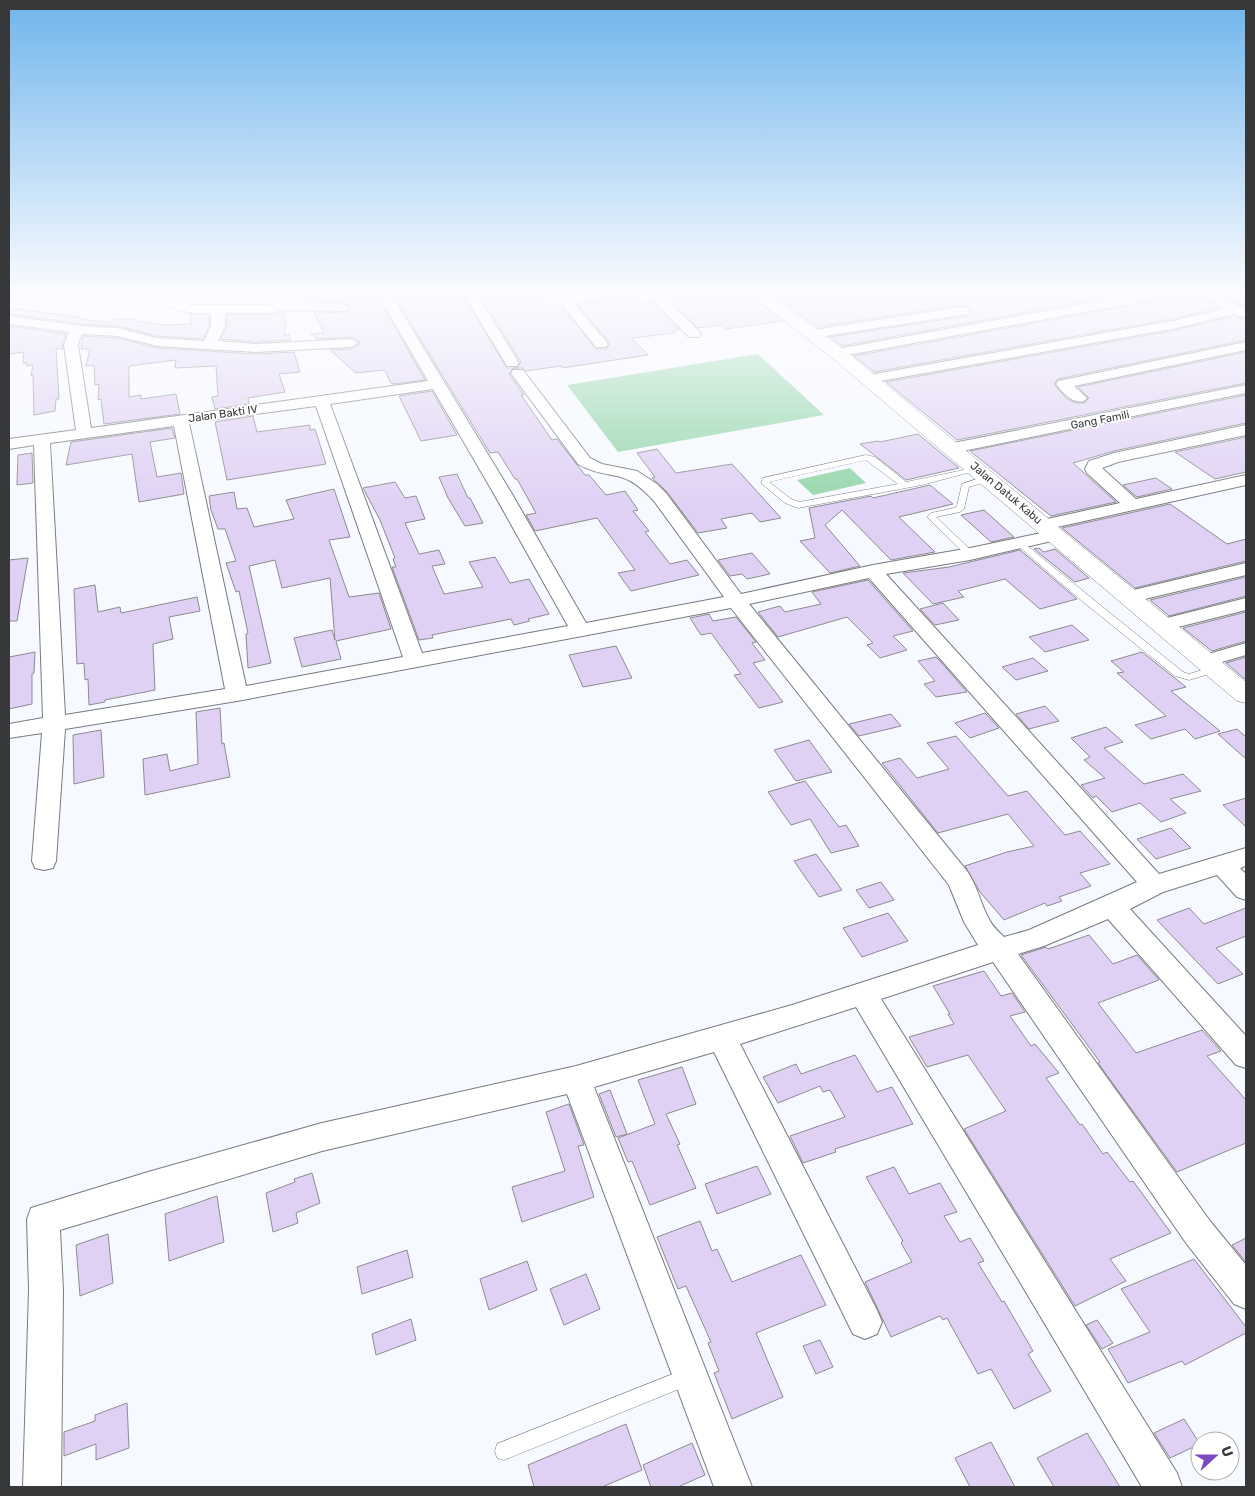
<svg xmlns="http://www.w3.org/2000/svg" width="1255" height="1496" font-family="Rubik,sans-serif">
	<rect width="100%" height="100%" fill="#f6f9ff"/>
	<path fill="#96d6ab" d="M758,354L824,415L618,452L567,385Z
		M850,468L866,483L813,495L797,480Z"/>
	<path fill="#e0d1f4" stroke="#8d8b90" d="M307,296H377L425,380L393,384L390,382L385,370L356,373L330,350L351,349L359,345V341L351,337L317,339L311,334L324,333L314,312L347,313L351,308L342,302L309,301Z
		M394,296H454L456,299L464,298L507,368H517L521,362L480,296H508L510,298L543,296L551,306L560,305L596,349H606L610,343L576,303L609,299L606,296H634L645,303L652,302L679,330H673L675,333L632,338L648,355L562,368L561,366L526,371L523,368H513L509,374L524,395H521L552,440L557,439L585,475H589L606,495L625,491L638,510L633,511L649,531L645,532L670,564L687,560L699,575L631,591L618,573L635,570L597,518L535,531L526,515L536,513L517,479H515L498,452L490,453Z
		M690,296H751L782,321L726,329L722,325L698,328L669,299Z
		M774,296H1116L842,346L830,337L967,316L971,310L967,306L962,305L817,327Z
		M1158,296H1201L1219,308L1177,318L874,372L854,356L1150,302Z
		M1223,296H1246V308Z
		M9,308L80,317V319L98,321L112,322L114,319H137L136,321L166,325L191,324L190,314L209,315V326L203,339L157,336L118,326L82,324L9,314Z
		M283,312L286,324L284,335H289L291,340L256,342L221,339L227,327V315H271Z
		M1234,316L1240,319L1246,317V340L1058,379L1054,384L1067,399L1076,403H1084L1089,398L1078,387L1246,352V383L957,440L886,382L1177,330Z
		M9,326L66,334L62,344L63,349H56L59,399H56L55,411L34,415L33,375L31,376L33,365L27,366V363H23L24,352L9,354Z
		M83,336L118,338L157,348L256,354L294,352L300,372L279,374L285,392L248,398L249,404L215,409L212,397L218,396L216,366L175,368L176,360L129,366V397L141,395V399L176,394L180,414L104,424L101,399L98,400L99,384L95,385L94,365L86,366L90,349H81Z
		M432,391L457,435L421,441L399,396Z
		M1246,395V423L1114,451L1073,463L1116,502L1051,516L970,451Z
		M253,416L257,432L310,425V430L315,429L326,464L227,480L215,422Z
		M172,428L175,438L150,442L157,477L181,473L184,494L139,502L132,454L66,465L71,442Z
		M918,434L959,468L906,480L860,444L878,441L880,442Z
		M1246,437V472L1215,479L1175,452Z
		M657,449L676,473L732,464L781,518L760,522L752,513L721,519L727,528L698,533L667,492L652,478L655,477L637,453Z
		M32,453L33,483L17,485L18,455Z
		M457,474L468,498H470L483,523L465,526L448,498L439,477Z
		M1156,478L1172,489L1137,497L1123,485Z
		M395,482L405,498L416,496L425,519L405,523L419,554L439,550L445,564L432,566L444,594L483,587L469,562L495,557L510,583L529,579L549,614L528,619L530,621L514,625L511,619L432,635L433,638L419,640L392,567H396L393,559L395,558L380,520L363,488Z
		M930,485L953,504L899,517L935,552L891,560L842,510L825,525L860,566L830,573L800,541L815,538L809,508L871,496L873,498Z
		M334,489L350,537L329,540L349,597L379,593L391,629L336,641L341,659L302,667L294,638L332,630L335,640L330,578L282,588L275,560L249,566L271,663L248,668L246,634L248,633L239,591L236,592L226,563L236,561L225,529H218L211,510L209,496L234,492L237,509L247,508L254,527L294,519L286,500Z
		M1170,504L1227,544L1246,539V561L1135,588L1062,528Z
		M984,510L1014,537L991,542L961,515Z
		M1039,548L1044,552L1055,549L1089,578L1075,582L1034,549Z
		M1020,550L1077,599L1040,609L1005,579L958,591L964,597L933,604L903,573L949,567Z
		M752,553L770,574L747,579L742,574L730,576L718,560Z
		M28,558L17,621H9V560Z
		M1246,577V596L1169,616L1150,600Z
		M868,580L913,631L893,636L907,650L880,658L867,645L873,643L847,617L778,637L758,612L780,606L785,612L821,604L812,592Z
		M95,585L98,612L120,607L121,613L197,597L200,611L169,617L173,639L153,644L155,690L105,700V702L89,705L88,679L85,680L84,663L77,664L74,589Z
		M943,603L959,620L935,625L920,609Z
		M1246,612V641L1212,651L1183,628Z
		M709,614L713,621L736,617L756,642L752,643L765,660L753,663L783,702L759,708L734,675L741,674L711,633L701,635L690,618Z
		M1072,625L1089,640L1045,652L1029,637Z
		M616,646L632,678L583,687L569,655Z
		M35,652L34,673L32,674V704L9,709V657Z
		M1142,652L1186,687L1171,691L1220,731L1195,739L1185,729L1151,739L1135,725L1166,716L1117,673L1124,672L1111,661Z
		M936,657L939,660L967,692L936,697L924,684L935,681L918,661Z
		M1246,657V680L1226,663Z
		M1033,658L1048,671L1016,680L1002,667Z
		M1045,706L1059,721L1029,729L1016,714Z
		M220,708L222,744L224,743L230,777L145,795L143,759L167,754L170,771L198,764L196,712Z
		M985,713L999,728L970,738L955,723Z
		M891,714L901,726L859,736L849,724Z
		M1106,727L1123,742L1104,748L1144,784L1183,774L1201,791L1170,799L1186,813L1161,822L1140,803L1112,812L1096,796L1093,798L1081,785L1105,778L1084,760L1090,757L1071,738Z
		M1237,729L1246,737V759L1218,734Z
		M101,730L104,777L74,784L73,735Z
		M956,736L1008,796L1027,791L1065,835L1080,831L1110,864L1080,873L1091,886L1059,897L1062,901L1047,906L1045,903L1004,920L980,892L965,866L1007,852L1034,846L1008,814L938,833L882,763L900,758L917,778L949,769L927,743Z
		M809,740L832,772L796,781L774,750Z
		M805,781L839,827L846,825L859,846L831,853L810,819L791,825L768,792Z
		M1246,798V827L1223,805Z
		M1171,828L1191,848L1156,859L1137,839Z
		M816,854L842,890L819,897L794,861Z
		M881,882L894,900L869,908L856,890Z
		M1189,908L1204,924L1246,908V936L1216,948L1243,974L1218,984L1157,920Z
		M888,913L908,941L862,957L843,928Z
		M1089,935L1113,964L1137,955L1159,980L1098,1003L1136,1053L1202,1030L1221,1051L1207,1056L1246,1100V1143L1177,1172L1098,1063L1100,1062L1021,955L1046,947L1048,949Z
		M984,971L1001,996L1012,993L1025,1012L1010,1016L1031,1046L1035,1044L1059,1073L1046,1078L1080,1125L1082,1124L1103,1154L1107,1152L1130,1182L1133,1181L1171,1233L1110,1259L1126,1281L1075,1306L964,1129L1006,1111L968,1055L927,1067L909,1037L954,1024L948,1014H950L933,986Z
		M855,1055L877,1092L892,1087L913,1124L835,1149L836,1152L803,1163L790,1136L845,1117L830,1090L823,1092L820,1086L778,1103L763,1077L796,1064L801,1074Z
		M682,1067L696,1104L666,1114L680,1144L677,1145L696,1188L650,1205L632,1161L628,1162L618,1138L655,1124L638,1080Z
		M610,1090L627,1134L616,1137L599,1094Z
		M569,1104L584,1145L578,1146L594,1197L522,1222L512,1187L565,1171L546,1112Z
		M757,1166L771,1194L717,1214L705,1184Z
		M894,1167L909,1194L940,1183L957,1212L944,1216L960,1242L970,1238L984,1261L978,1263L1002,1302L1004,1301L1033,1351L1028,1354L1051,1391L1014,1409L991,1369L978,1374L947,1318L943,1320L940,1316L891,1337L865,1282L912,1262L901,1243L903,1241L866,1177Z
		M312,1173L320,1203L296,1213L298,1223L273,1232L266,1193L295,1182L294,1179Z
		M217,1196L224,1242L169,1261L165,1214Z
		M700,1221L712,1251L717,1249L732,1282L801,1255L826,1305L756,1333L783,1397L732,1419L714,1373L719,1371L708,1343L711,1342L686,1286L678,1289L657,1237Z
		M108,1234L113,1283L80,1296L76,1245Z
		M1246,1238V1262L1232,1245Z
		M407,1250L413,1277L362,1294L357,1267Z
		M1194,1259L1246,1327V1333L1185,1365L1182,1361L1128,1383L1108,1349L1150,1332L1121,1289Z
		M527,1261L537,1290L489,1310L480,1279Z
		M586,1274L600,1309L564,1325L550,1289Z
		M411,1319L416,1340L376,1355L372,1334Z
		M1097,1320L1113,1343L1102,1349L1086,1325Z
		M820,1340L833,1367L816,1374L803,1346Z
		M127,1403L129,1448L96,1460V1444L64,1456V1432L95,1421V1415Z
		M1184,1419L1200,1444L1170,1458L1154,1433Z
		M626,1424L642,1470L602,1487H534L528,1465Z
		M1087,1433L1120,1487H1054L1037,1458Z
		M991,1442L1015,1487H970L955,1458Z
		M692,1443L705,1475L678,1487H651L643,1465Z"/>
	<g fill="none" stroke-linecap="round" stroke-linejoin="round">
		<defs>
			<path id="lane" d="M866,455L875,457L906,482L978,467L982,469L922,485L798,508L785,503L761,483L763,478ZM866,460L898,484L799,502L791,499L769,482Z
				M989,475L993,478L992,480L969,487L964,509L960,512L936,517L975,554L973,556H967L927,517L931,513L954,508L957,506L962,484Z
				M1020,540L1183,672L1189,674L1215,666L1220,669L1219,671L1189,680L1175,676L1082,601L1017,545L1015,543Z
				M688,1368L694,1371L697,1377L694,1383L504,1460L497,1458L495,1451L497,1444Z"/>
			<path id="street" d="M155,296H169L179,302L190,305H270L278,302V296H290L291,302L342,304L349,308L347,311L281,310L271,313H225V326L218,341L256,344L351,339L358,343L351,347L256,352L157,346L118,336L84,334L81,335L78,345L91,428L428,381L379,296H392L512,494L586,623L724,597L654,501C644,490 632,479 617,476C603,473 591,472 578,464L513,376L511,373L513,370H523L590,458L602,464L637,471L657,484L666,493L741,594L873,565L970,548L1056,530L1062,531L1065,535L1062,539L1056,540L970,560L886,574L1159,874L1246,848V866L1240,868L1246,874V900L1237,897L1217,875L1163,892L1130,909L1246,1036V1068L1236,1065L1108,919L1044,946L1018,954L1210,1221L1246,1265V1309L1234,1304L1186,1243L993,962L881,999L1177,1473L1182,1487H1142L856,1007L740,1044L877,1310L882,1322L877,1334L865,1339L853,1334L714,1052L594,1087L752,1487H714L567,1094L322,1151L60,1230L63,1290L61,1487H23L29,1290L27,1219L31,1208L148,1172L322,1123L576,1066L792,1005L978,945L964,922L949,885L731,608L237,701L65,729L56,861L53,868L44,870L35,868L32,861L42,733L9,738V724L43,718L34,445L9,449V439L76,430L64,345L69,332L9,324V316L82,326L118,328L157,338L204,341L211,326V313C192,313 168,313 155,296ZM433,389L494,494L568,626L422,653L330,404ZM316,406L403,657L246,686L189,423ZM174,426L225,689L65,715L50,443ZM869,578L1137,882L1029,930L1004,937C999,932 992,926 989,919C980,903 978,887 967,871L749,604Z
				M465,296H478L519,363L517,366H507Z
				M555,296H568L606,341L608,344L606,347H596Z
				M649,296H663L699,331L701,334L699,337H689Z
				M1128,296H1156L1150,300L837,357L830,353L837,349Z
				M1203,296H1219L1246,310V315L1241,317L1234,314L1177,328L869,383L864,382L862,379L864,376L869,375L1177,320L1224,309Z
				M962,307L967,308L969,311L967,314L813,338L806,334L813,330Z
				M1246,342V350L1074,386L1087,398L1084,401C1073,404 1062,393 1056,384L1058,381L1063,380Z
				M1246,385V393L953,453L947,451L945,448L947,445L953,443Z
				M1246,425V435L1118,462L1102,468L1136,499L1246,475V485L1044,530L1038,529L1035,525L1038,521L1120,503L1087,473L1085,469L1089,461L1114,453Z
				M1246,563V575L1128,603L1121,601L1118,597L1121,593Z
				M1246,598V610L1162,631L1155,629L1152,625L1155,621Z
				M1246,643V655L1205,667L1198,665L1195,661L1198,657Z"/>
			<path id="secondary" d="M753,296H771L843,349L1246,682V703L1237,701L831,357Z"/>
		</defs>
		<use href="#lane" stroke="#777a7f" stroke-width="1"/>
		<use href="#street" stroke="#777a7f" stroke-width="2"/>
		<use href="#secondary" stroke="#777a7f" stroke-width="1"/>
		<use href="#lane" fill="#fff" fill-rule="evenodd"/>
		<use href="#street" fill="#fff" fill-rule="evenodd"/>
		<use href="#secondary" fill="#fff" fill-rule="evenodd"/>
	</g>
	<linearGradient id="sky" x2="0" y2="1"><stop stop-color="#6fb5ec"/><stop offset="0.58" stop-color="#fbfcff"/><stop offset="1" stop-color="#fbfcff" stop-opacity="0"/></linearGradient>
	<rect width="1255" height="506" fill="url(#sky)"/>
	<g text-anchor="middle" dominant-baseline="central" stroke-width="4" stroke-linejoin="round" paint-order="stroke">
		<g font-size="11" fill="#37383a" stroke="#fff">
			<text transform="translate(223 414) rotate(-8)">Jalan Bakti IV</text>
			<text transform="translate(1100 420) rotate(-11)">Gang Famili</text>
			<text transform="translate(1006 493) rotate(40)">Jalan Datuk Kabu</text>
		</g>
	</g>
	<rect width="1255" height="1496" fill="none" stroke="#37383a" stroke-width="20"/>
	<g transform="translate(1215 1456) rotate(69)"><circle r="24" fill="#ffffff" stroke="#afafb0"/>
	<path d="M0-4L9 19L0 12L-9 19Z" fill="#7e49c0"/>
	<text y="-8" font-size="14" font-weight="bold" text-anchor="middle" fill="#37383a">U</text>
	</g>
</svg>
